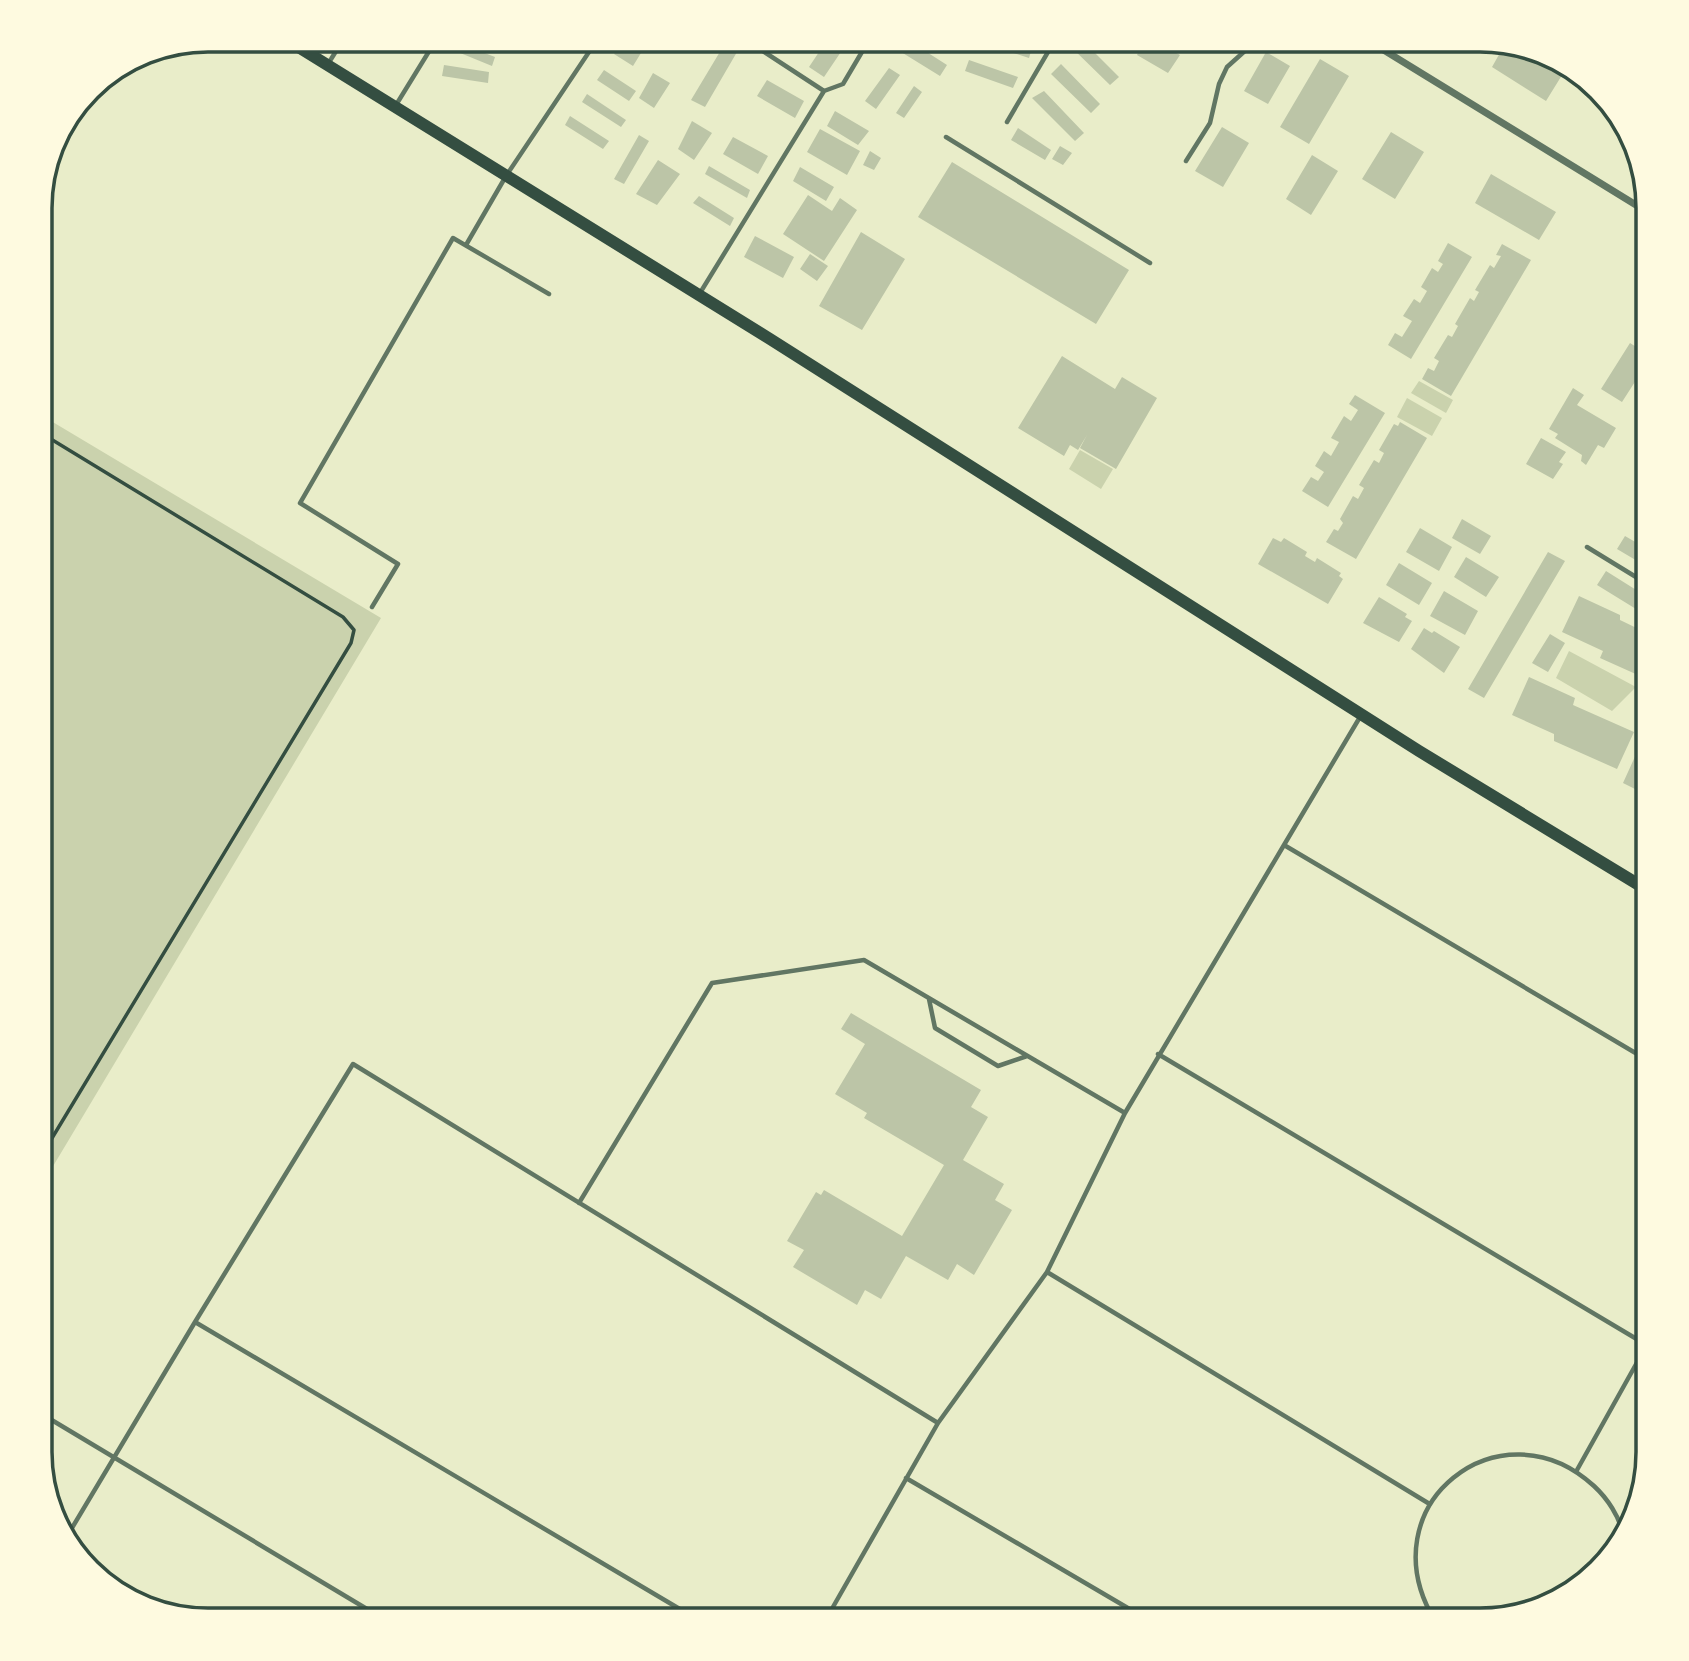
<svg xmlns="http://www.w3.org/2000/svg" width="1689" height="1661" font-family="Lora,serif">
	<rect width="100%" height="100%" fill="#e9edc9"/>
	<path fill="#cad2ad" d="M1419,381L1453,400L1446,413L1411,393Z
		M1407,398L1442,418L1432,436L1397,417Z
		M41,415L381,618L40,1188Z
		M1080,450L1113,469L1101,489L1069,469Z
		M1569,651L1636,687L1612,711L1556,678Z"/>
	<path fill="#bcc5a7" d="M395,40H422L416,51Z
		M451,40L495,57L492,66L448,48Z
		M623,40H649L633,66L614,54Z
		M827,40H849L824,77L809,67Z
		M897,40H908L947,65L940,76L893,47Z
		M1012,40L1032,48L1029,58L977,41Z
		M1070,40H1082L1119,77L1110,85L1067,43Z
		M1144,40L1155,41L1180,55L1168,73L1137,55Z
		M1505,44L1555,57L1567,67L1546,101L1492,67Z
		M724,45L737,52L705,107L691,100Z
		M1266,52L1290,66L1268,104L1244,91Z
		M1320,59L1349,76L1309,144L1280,127Z
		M969,60L1018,77L1013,88L965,71Z
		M1061,64L1100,104L1091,113L1051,74Z
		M444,65L489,72L488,83L442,76Z
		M889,68L900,75L876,109L865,101Z
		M604,70L636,91L629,101L597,80Z
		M653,73L670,83L654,108L639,98Z
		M767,80L804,101L795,118L757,96Z
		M914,86L922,92L904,118L896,113Z
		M1044,91L1084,133L1075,141L1032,98Z
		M587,94L626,120L621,127L582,102Z
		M835,111L869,131L858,145L827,126Z
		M570,116L609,141L603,149L565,125Z
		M692,121L712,133L694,160L678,149Z
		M1222,127L1249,143L1223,187L1195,171Z
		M1018,128L1051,150L1045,160L1011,140Z
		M820,129L860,151L847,175L807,152Z
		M1391,132L1424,152L1395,199L1362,179Z
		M639,135L649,141L624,184L614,179Z
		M733,137L768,156L758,174L723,154Z
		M1060,146L1072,153L1063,165L1052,159Z
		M870,151L881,158L874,170L863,165Z
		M1312,155L1338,171L1311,215L1286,199Z
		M658,160L680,174L657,205L636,194Z
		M952,162L1129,270L1096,324L918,217Z
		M709,166L750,190L747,198L705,174Z
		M800,167L834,187L826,201L793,181Z
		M1491,174L1556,212L1539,240L1475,203Z
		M808,195L832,211L840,198L857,210L824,261L783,234Z
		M699,196L734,218L730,226L693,203Z
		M861,232L905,259L862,330L819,306Z
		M755,236L794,257L783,278L744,257Z
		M1448,243L1472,257L1411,359L1388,345L1395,333L1402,337L1412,321L1403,316L1414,299L1420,303L1427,291L1421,287L1432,268L1438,272L1443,264L1438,261Z
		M1502,244L1531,260L1451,396L1422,379L1428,368L1434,371L1439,361L1434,358L1448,335L1452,337L1458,326L1455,324L1470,298L1474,301L1479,292L1475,290L1490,265L1494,268L1501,256L1496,255Z
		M810,254L828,266L817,281L800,269Z
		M1649,285V310L1638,303Z
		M1630,343L1649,355V360L1622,402L1601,389Z
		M1062,356L1115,389L1122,377L1157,398L1116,469L1080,448L1087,435L1078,450L1070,445L1064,456L1018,428Z
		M1573,388L1584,395L1577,405L1616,428L1604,448L1598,445L1586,465L1581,461L1582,455L1555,438L1558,434L1549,429Z
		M1355,395L1385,413L1328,507L1302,491L1311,477L1318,481L1324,472L1315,466L1324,451L1331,456L1339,442L1331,438L1344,416L1351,421L1358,410L1349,404Z
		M1400,422L1427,438L1356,559L1326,542L1334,529L1338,531L1343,523L1340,519L1353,496L1358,499L1364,488L1359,485L1374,460L1379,463L1384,453L1379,450L1394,424L1398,426Z
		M1541,438L1566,452L1559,462L1563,464L1553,479L1526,464Z
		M1649,493V520L1648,521L1641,495Z
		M1462,519L1491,536L1480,554L1452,538Z
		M1420,528L1452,547L1439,571L1406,552Z
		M1625,536L1649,550V568L1617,549Z
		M1273,538L1281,542L1284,538L1307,552L1305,556L1315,562L1317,558L1341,573L1339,576L1343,579L1328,604L1258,564Z
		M1548,552L1565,561L1484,698L1468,689Z
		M1466,557L1499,577L1486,597L1454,577Z
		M1399,563L1432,583L1419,605L1386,585Z
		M1606,571L1649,598V617L1597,585Z
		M1444,591L1478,611L1465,635L1430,616Z
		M1579,596L1620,615V620L1649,634V680L1600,658L1603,651L1562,632Z
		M1379,597L1407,614L1405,617L1412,621L1399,642L1363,623Z
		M1424,628L1432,633L1434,631L1460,647L1444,673L1411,649Z
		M1550,634L1565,643L1548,672L1532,663Z
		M1529,677L1575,698L1573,705L1634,732L1617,769L1554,741V734L1512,715Z
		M1638,750L1649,755V796L1623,783Z
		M851,1013L981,1090L971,1107L988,1117L963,1160L1004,1184L995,1200L1012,1210L974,1275L957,1264L948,1280L906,1256L881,1299L865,1290L857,1305L793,1267L804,1250L787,1241L816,1192L821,1195L824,1190L902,1236L944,1165L864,1118L867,1113L835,1094L865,1044L841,1029Z"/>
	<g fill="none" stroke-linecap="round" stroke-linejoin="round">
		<path stroke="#344e41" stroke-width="3.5" d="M40,1158L351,643L354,630L343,617L41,433"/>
		<path stroke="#617663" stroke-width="4.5" d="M746,40L824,91L843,84L869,40
			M328,64L343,40
			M396,105L436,40
			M1007,122L1055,40
			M946,137L1150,263
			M1186,161L1210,123L1219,84L1227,67L1256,41
			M466,245L506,176L597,40
			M700,293L824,91
			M1587,547L1649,585
			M372,607L398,564L300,503L453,238L549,294
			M1284,845L1360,717
			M929,999L935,1028L998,1066L1027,1056
			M1158,1054L1645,1344
			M579,1203L712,983L864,960L1125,1113
			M1047,1272L1428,1503
			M195,1322L353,1064L938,1423
			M40,1413L387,1621
			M1577,1470L1649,1341
			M906,1478L1150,1621
			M66,1538L195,1322L700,1621
			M825,1621L938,1423L1047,1272L1125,1113L1284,845L1649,1061
			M1435,1621C1365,1505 1501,1400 1594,1486C1607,1498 1620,1517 1623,1535"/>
		<path stroke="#617663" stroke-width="7" d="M1369,41L1649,213"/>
		<path stroke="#344e41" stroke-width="12" d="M287,40L770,339L1419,751L1649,891"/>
	</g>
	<path d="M0 0H1689V1661H0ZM208 52H1480A156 156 0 0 1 1636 208V1452A156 156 0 0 1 1480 1608H208A156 156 0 0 1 52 1452V208A156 156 0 0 1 208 52Z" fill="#fefae0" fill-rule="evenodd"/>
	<path fill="none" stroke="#344e41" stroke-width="3.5" d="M208 52H1480A156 156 0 0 1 1636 208V1452A156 156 0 0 1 1480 1608H208A156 156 0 0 1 52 1452V208A156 156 0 0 1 208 52Z"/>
</svg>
